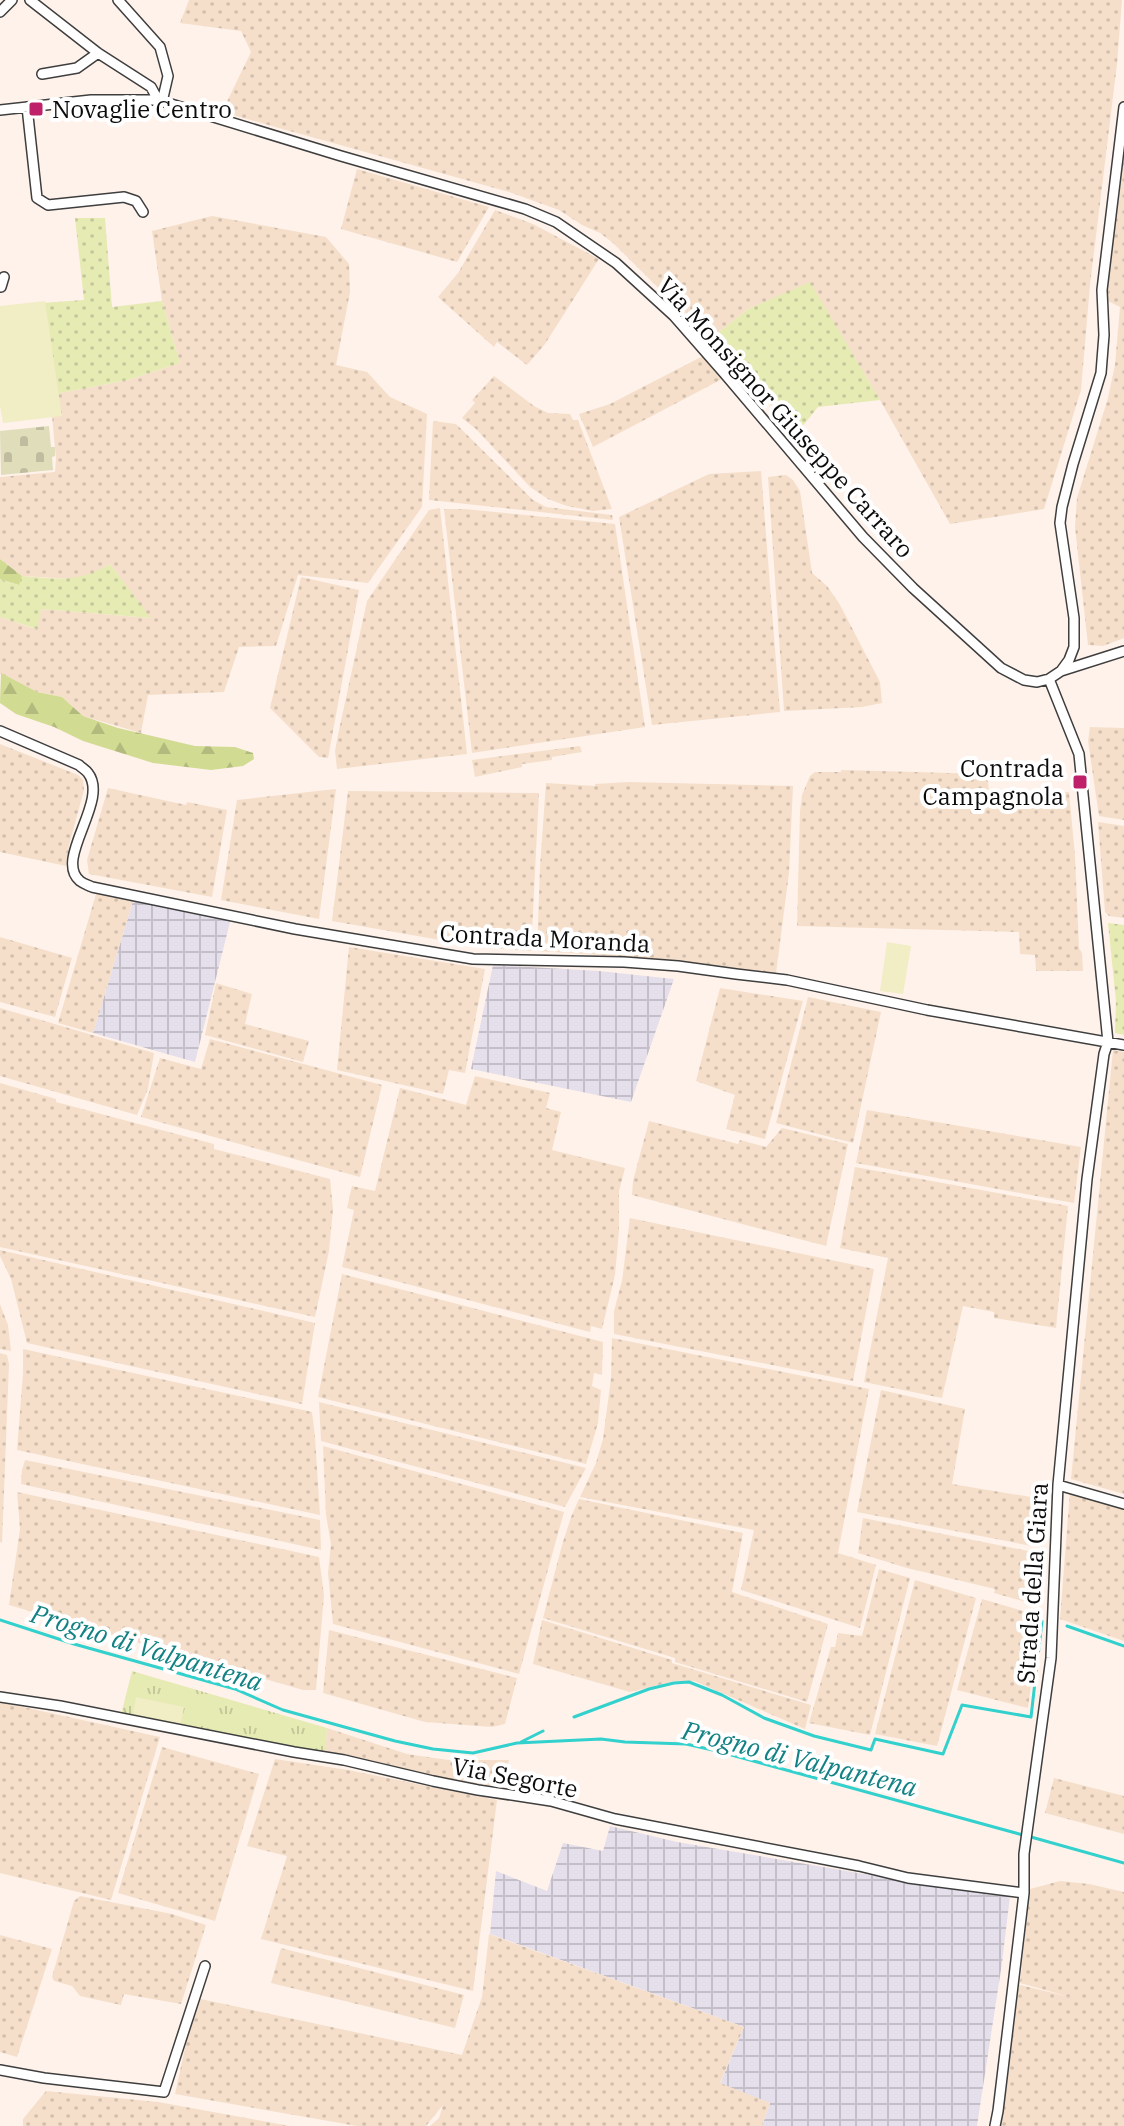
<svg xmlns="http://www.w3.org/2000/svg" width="1124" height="2126" font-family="'IBM Plex Serif',serif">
	<defs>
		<pattern id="industrial-grid" width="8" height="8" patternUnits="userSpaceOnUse" patternTransform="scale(2)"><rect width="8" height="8" fill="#e5dfeb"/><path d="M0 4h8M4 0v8" fill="none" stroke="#c3bec8"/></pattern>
		<pattern id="farmland-dots" width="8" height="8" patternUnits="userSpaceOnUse" patternTransform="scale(2)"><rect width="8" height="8" fill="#f5dfca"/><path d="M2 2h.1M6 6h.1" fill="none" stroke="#d1beac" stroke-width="1.8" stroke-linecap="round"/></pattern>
		<pattern id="grass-dots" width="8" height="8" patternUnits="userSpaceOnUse" patternTransform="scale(2)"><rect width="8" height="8" fill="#e6eab3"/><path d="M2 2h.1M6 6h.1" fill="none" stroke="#c4c799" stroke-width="1.8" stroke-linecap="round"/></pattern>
		<pattern id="forest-firs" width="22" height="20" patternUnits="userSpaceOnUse" patternTransform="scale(2)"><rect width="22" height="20" fill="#d1db92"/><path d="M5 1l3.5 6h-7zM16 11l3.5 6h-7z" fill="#b2bb7d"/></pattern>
		<pattern id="cemetery-stones" width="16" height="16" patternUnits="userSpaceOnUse" patternTransform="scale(2)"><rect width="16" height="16" fill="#e0ddbb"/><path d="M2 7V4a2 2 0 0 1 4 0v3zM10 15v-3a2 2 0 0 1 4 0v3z" fill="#bfbc9f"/></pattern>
		<pattern id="park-tufts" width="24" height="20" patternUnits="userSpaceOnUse" patternTransform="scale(2)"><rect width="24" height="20" fill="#e6eab3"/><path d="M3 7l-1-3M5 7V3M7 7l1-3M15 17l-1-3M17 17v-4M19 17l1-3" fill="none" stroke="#c4c799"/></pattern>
	</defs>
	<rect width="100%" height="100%" fill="#fff2ea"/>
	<path fill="url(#industrial-grid)" d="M133,901L231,918L195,1062L93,1033Z
		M493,965L599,971L674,979L631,1102L471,1069Z
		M610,1826L677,1842L952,1889L1010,1896L1002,1963L977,2126H762L770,2103L720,2084L744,2027L490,1934L496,1871L547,1891L563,1843L603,1851Z"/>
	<path fill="url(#farmland-dots)" d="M189,0H1122L1117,64L1090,285L1081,390L1044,509L950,524L880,400L810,283L748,309L710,339L613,243L600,233L582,225L559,210L509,192L222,112L251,52L241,31L180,23Z
		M1124,141V638L1103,646L1088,645L1075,527L1077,498L1108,398L1115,365L1120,307L1108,301L1106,289Z
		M357,169L489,207L457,262L341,229Z
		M495,210L533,224L599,259L545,344L527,365L497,342L494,347L438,297L458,273Z
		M212,216L326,237L349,264L350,292L336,365L367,372L390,397L427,414L422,507L368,583L298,575L276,646L239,647L224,692L148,695L141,733L83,716L62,697L37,692L0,674V617L36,629L41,609L150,618L110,564L92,574L72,579L54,578L22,576L0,559V477L55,472L56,458L50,395L128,380L180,363L162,301L152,231Z
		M703,356L724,378L593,447L579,414L610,404Z
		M494,376L534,406L548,413L570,414L573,420H578L612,509L593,511L567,506L548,499L530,487L476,429L462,418L475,403L472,400Z
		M433,421L456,424L533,500L546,507L612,515L613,520L429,500Z
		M761,471L780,712L652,725L619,517L709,474Z
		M786,475L793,480L800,491L812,573L827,586L839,603L880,682L882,703L862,707L784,711L768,477Z
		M440,508L467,754L337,769L335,751L339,730L367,601L429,510Z
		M444,509H465L615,524L645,727L472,753Z
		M301,577L359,590L328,758L319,757L270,708Z
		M1090,727L1124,728V820L1099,816L1088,741Z
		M0,744L78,775L83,780L84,790L69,845L66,866L0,852Z
		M580,746L582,752L552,757V760L522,764V767L475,777L472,760Z
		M841,770L987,774L989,791L1069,792L1075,856L1079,948L1082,953L1083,971H1036L1035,955L1020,954L1019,932L797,926L800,811L802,795L810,776L815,772H841Z
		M629,782L793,786L789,873L776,973L600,955L537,951L540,867L546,783L595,786V784Z
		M108,788L186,805L187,802L227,810L212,897L89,874L87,860Z
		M336,789L319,919L221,900L237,800Z
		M348,791L539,793L531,951L474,946L332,921Z
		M1098,822L1124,826V918L1109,916L1105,912Z
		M96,894L133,901L93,1033L58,1023Z
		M0,937L72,958L55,1017L0,1002Z
		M349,947L485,969L465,1073L449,1070L443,1094L337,1070Z
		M216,983L252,994L245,1024L309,1041L303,1062L205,1035Z
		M720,988L803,1001L765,1139L726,1129L735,1095L696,1081Z
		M808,997L881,1012L853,1143L776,1123Z
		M0,1008L154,1053L148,1089L137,1115L0,1076Z
		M210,1039L382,1085L360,1177L141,1117L160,1058L201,1069Z
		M1113,1050L1124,1052V1494L1071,1479Z
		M475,1076L550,1093L546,1108L561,1112L552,1150L625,1168L619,1191V1231L615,1275L602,1329L591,1326L590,1332L342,1267L354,1210L347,1208L352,1186L375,1191L400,1088L466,1105Z
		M0,1083L56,1099V1102L214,1144V1149L330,1179L333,1209L329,1251L315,1317L0,1247Z
		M867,1110L1081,1147L1074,1203L856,1163Z
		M649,1121L738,1144L740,1140L766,1147L782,1128L848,1144L826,1246L632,1195L633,1181Z
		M855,1167L1068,1206L1056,1328L994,1318V1312L963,1306L942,1398L864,1382L888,1258L840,1248Z
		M630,1218L874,1269L853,1381L614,1334V1311L622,1281Z
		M0,1250L315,1323L302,1404L27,1343L11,1279L0,1256Z
		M342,1274L603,1342L602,1375L594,1373L592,1386L601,1390L598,1423L586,1464L318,1397Z
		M0,1304L8,1325L11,1351L0,1349Z
		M612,1338L869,1389L838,1553L876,1565L860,1628L741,1590L754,1530L580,1497L596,1463L603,1439L611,1378Z
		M23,1349L312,1412L315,1437L320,1515L17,1450L23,1373Z
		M0,1353L7,1355L9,1364L2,1543L0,1542Z
		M881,1390L965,1409L952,1484L1043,1499L1037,1547L857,1512Z
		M319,1402L586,1468L565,1507L321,1441Z
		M323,1446L564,1512L519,1674L333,1624L328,1573L331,1544L326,1515Z
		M25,1460L320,1520L321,1550L21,1484L22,1470Z
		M1070,1491L1124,1507V1641L1060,1619Z
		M17,1492L319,1557L324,1595L316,1690H303L9,1605L20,1529Z
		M579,1499L743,1533L732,1592L828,1624L807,1702L675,1662V1658L543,1618L562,1545L571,1517Z
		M863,1518L1038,1553L1033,1604L994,1593L995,1589L907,1568L858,1553Z
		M879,1569L910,1578L870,1735L809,1723L831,1647H835L838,1633L862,1636Z
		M915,1580L976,1598L937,1746L875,1734Z
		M982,1599L1040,1616L1028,1708L957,1690Z
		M542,1620L672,1660V1663L811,1705L805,1729L694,1681H675L630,1692L533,1664Z
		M329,1630L517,1678L505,1724L492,1727L425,1722L323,1693Z
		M0,1702L160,1737L111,1900L0,1873Z
		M327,1728L407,1754L448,1760H509L502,1787L471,1784L325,1754Z
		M162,1747L259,1774L215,1921L118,1893Z
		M275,1759L348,1770L497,1800L473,1991L261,1939L287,1856L247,1846Z
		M1054,1778L1124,1796V1834L1045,1813Z
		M1060,1881L1089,1884L1124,1892V2126H993L1016,1984L1070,1997L1020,1983L1030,1889Z
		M80,1896L172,1914L206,1925L181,2004L124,1994L121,2005L80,1996L72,1986L54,1981L52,1977L74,1901Z
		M489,1934L744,2027L720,2083L770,2103L762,2126H430L439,2118L443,2105L426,2126H357L175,2094L196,1998L462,2055L482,1997Z
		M0,1935L52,1949L17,2057L0,2052Z
		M281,1948L464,1995L455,2028L271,1983Z
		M46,2091L158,2102L290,2126H23V2119Z"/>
	<path fill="url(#grass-dots)" d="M75,218H105L112,307L162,301L180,363L128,380L50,395L42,303L84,300Z
		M810,282L880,400L818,407L797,433L710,339L748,309Z
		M110,564L151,618L41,609L37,629L0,617V579L18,585L22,576C59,579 77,583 110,564Z
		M1108,923L1124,925V1035L1115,1033L1116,1001Z"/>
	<path fill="url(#forest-firs)" d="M0,559L22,576L19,585L0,579Z
		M1,673L37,692L62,697L83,716L118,728L195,746L235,747L253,753L254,759L243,766L211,770L153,763L83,741L54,727L16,714L0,703Z"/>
	<path fill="url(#cemetery-stones)" d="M49,426L51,447H55V456L52,457L53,470L1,475L0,431Z"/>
	<path fill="url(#park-tufts)" d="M132,1671L327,1728L325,1754L121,1715Z"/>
	<path fill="#f1edc5" d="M45,301L62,416L3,423L0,406V306Z
		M887,942L911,946L903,994L880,991Z
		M136,1697L184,1707L180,1729L132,1719Z"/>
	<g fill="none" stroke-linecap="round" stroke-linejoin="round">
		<path stroke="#32d1cd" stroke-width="3" d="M0,1620L74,1644L235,1689L283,1710L395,1741L433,1749L473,1753L517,1743L601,1739L625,1742L686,1744L717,1751L1023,1835
			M1067,1626L1124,1646
			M574,1717L649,1689L674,1683L689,1682L722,1695L764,1718L814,1736L871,1750L875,1739L943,1754L962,1705L1031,1717L1042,1621
			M521,1742L543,1731
			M1031,1837L1124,1863"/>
		<defs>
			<path id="minor" d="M30,0L98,53L151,87L158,100
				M118,0L160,47L168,76L162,102
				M0,12L12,0
				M42,74L77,68L98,53
				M27,107L37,198L48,205L124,197L136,201L143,212
				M0,110L91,100H158L341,156L525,209L556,222L616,263L674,316L724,373L863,537L913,588L1001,668L1024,680L1037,682L1049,679L1061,671L1069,660L1074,647V618L1060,523L1062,507L1073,464L1101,373L1104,335L1102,290L1124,107
				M0,286L1,287L4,277
				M1061,671L1124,651
				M0,731L79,765C82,768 86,770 88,773C110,801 53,859 80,881C84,884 88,885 92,887L295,929L473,959L624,962L678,966L736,974L787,980L927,1010L1124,1045
				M1058,1485L1124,1504
				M0,1697L60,1706L294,1752L344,1760L433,1781L478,1790L551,1801L615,1819L859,1866L908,1878L1024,1893
				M0,2070L44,2078L164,2092L205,1966
				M995,2126L998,2111L1024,1893V1854L1051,1658L1058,1485L1087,1179L1104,1054L1108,1042L1079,754L1049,679"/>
		</defs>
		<use href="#minor" stroke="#3e3e3e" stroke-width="12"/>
		<use href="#minor" stroke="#fff" stroke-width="9"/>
	</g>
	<g fill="#be206a" stroke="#fff" stroke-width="3">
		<rect x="28" y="101" width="16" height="16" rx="4"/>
		<rect x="1072" y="774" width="16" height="16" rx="4"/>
	</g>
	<g text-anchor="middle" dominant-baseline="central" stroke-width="8" stroke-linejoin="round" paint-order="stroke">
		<g font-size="24" fill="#0b0b0b" stroke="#fff" text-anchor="start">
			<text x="52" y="109">Novaglie Centro</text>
			<text x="1064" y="768" text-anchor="end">Contrada<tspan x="1064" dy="28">Campagnola</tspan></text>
		</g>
		<g font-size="24" fill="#0b0b0b" stroke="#fff">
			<text transform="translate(786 417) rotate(48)">Via Monsignor Giuseppe Carraro</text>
			<text transform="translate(545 938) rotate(3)">Contrada Moranda</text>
			<text transform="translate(1032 1583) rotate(-86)">Strada della Giara</text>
			<text transform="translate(515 1777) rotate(11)">Via Segorte</text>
		</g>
		<g font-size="26" font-style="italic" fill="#128183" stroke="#fff">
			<text transform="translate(147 1647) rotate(17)">Progno di Valpantena</text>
			<text transform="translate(800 1758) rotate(14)">Progno di Valpantena</text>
		</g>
	</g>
</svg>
